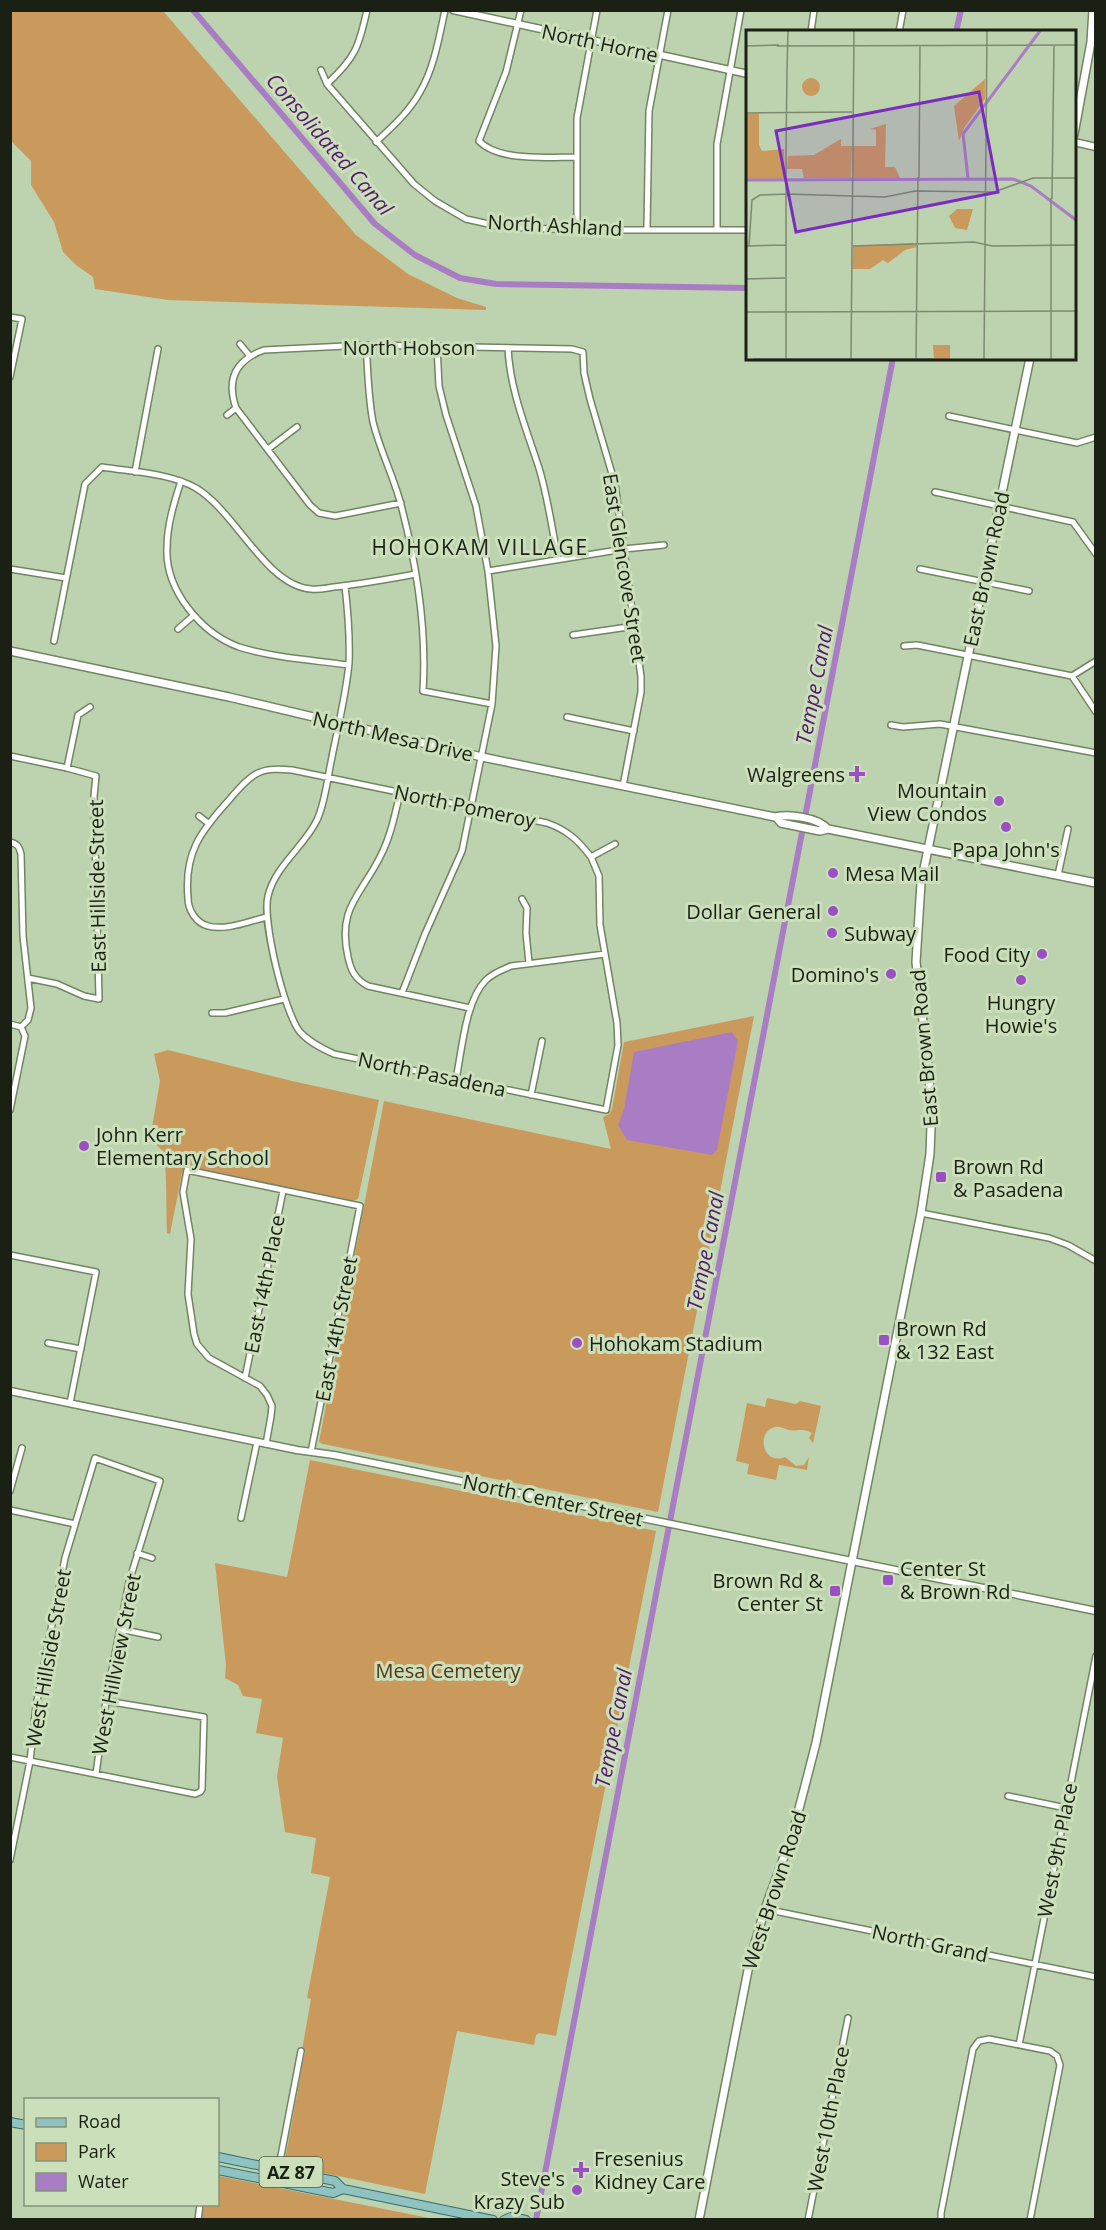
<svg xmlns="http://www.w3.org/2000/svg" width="1106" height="2230" font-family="'Open Sans',sans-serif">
	<rect width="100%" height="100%" fill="#bdd2ae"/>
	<path fill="#ca9a5d" d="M10,11H163L356,235L408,274L457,298L486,307V310L168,300L95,289L93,277L76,265L63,252L54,222L31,185V161L11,141Z
		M754,1016L658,1512L323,1444L319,1442L384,1101L611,1149L603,1117L609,1114L612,1109L624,1042Z
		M168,1050L292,1081L379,1100L358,1199L353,1201L190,1168L182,1173L170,1234L167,1233C166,1206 167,1179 164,1152L150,1139L160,1081L154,1054Z
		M767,1398L796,1404L800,1401L821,1406L813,1443L809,1438L812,1433C801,1427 798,1432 789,1430C784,1429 781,1426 775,1427C755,1432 763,1466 785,1457L796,1466L804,1465L809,1457L807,1470L779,1465L776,1480L747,1474L749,1464L736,1461L747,1403L765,1407Z
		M310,1460L656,1531L556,2036L539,2033L536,2035L534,2045L457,2031L425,2194L290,2166L285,2160L305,2051L302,2050L311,1999L307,1998L330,1877L311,1873L316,1838L285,1832L277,1777L283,1738L256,1733L262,1699L243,1696L238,1685L225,1678L226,1665L215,1563L287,1577Z
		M218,2176H219L434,2219H201L204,2205L218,2204Z"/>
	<path fill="#a97dc4" d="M732,1032L738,1041L717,1150L712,1155L627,1140L618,1125L624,1109L634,1052Z"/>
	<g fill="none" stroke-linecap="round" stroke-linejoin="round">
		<path stroke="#a97dc4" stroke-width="6" d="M193,10L375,224L415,255L460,278L496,284L748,288
			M956,32L961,10
			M536,2220L893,358"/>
		<defs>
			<path id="minor" d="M521,10L506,72L479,141C499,162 549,157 576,157
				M811,32L814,10
				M899,32L903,10
				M321,70L327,84L414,184L435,201L466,219L502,227L577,230H748
				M327,84C355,58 359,47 367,10
				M376,142C392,127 409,112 420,92C434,68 439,38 445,10
				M647,228L649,111L668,10
				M577,230V118L597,10
				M717,230V144L741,10
				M10,317L22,319L10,377
				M240,344L249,355
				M366,345C368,370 368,397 373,422C380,451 394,477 401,505C417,566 427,628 423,691L492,704
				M508,348C510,390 526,428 539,468C548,498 552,529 558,559
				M227,415L236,408
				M949,416L1077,443L1096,437
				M268,449L297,427
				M135,472L158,349
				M181,481C174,503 167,525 167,548C165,590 201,633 239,647C274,658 313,660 348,665
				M935,492L1073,522L1096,554
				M401,503L335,516L319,513L310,505L236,408C226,379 236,360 264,350L366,345L572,349L583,352L584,373L590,399L615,484L641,677V692L623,786
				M10,569L66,578
				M920,569L1029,591
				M488,571L624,549L664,545
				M345,586C348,612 350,638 349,663C346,696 337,730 331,762C327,781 325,803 317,820C304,847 275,866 268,896C262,920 284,1012 300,1032C309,1042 321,1048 334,1054L606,1110L618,1045L617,1023L600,925L599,876L591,857L615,844
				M178,629L193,616
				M573,635L635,626
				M54,641L85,484L102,467C133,472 169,473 196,488C236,512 266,586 311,589C319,590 327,588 334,587C362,584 389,579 416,574
				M904,646L917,645L1072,676L1096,661
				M1072,676L1096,712
				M567,717L634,731
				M891,725L903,727L940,724L1096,753
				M10,756L67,768L96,776L94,796L99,999L84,996L57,984L28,978
				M67,768L78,715L90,707
				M400,793C395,814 391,835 381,855C361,896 337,907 348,957C351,971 355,979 368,986L470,1008
				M199,816L208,823
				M10,842C18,844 19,847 21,854L23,936L31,1008L28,1020L21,1027
				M1058,875L1068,829
				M522,899L527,908L526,933L529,963
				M267,917C249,921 226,931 208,926C196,923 188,910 188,898C184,853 200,832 229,800C237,791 245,780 256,774C266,768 280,769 292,770L547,823C567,830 578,840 591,857
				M402,993L425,934L462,851L492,704L496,646L488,571L476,506L446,415L439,386L437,346
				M212,1013H225L284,999
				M10,1024L21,1027L25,1036L10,1110
				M456,1079C462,1051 465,1001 486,980C493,973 502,970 511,966L605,954
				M531,1095L542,1041
				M921,1213L1049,1238L1068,1245L1096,1261
				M10,1255L96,1272L70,1403
				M48,1343L81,1349
				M245,1378L283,1191
				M266,1444L271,1416L272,1406L267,1395L260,1386L209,1358L197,1344L194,1334L188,1294L191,1239L183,1192L187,1170L360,1206L311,1452
				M10,1491L22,1448
				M10,1510L75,1524
				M241,1518L257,1442
				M137,1553L152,1558
				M120,1629L158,1637
				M10,1757L195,1794L200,1792L202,1789L204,1717L106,1701
				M1008,1796L1066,1808
				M10,1860L30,1761L36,1706L65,1558L95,1458L160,1481L129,1582L106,1701L96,1774
				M765,1909L1096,1977
				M1019,2045L1096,1656
				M276,2182L301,2051
				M198,2220L200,2204
				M808,2220L848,2018
				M941,2220V2213L973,2049L979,2041L989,2039L1050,2051L1057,2056L1060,2065L1030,2220"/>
			<path id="tertiary" d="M453,10L748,74
				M1074,142L1096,147
				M10,1391L297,1450L334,1455L1096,1611"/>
			<path id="secondary" d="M1074,134L1091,42L1093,10
				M10,651L229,697L482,757L775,817C789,814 817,817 828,829
				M777,818L781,823L820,831L828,829L1096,883
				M699,2220L750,1960L765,1909L793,1832L816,1743L921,1213L930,1154L931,1126L929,1072L916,962L921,883L1030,358"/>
			<path id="primary" d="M10,2122L26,2125
				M218,2157L335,2181L343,2189
				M218,2170L333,2193L343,2189L493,2220
				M504,2220L511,2217L526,2220"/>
		</defs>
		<use href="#minor" stroke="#728563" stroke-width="8"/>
		<use href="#tertiary" stroke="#728563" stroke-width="9"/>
		<use href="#secondary" stroke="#728563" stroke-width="10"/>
		<use href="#primary" stroke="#356f68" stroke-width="10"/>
		<use href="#minor" stroke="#fff" stroke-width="5"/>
		<use href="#tertiary" stroke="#fff" stroke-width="6"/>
		<use href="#secondary" stroke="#fff" stroke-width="7"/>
		<use href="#primary" stroke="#8fc2c0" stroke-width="8"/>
	</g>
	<g fill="#9a4fc2" stroke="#cadfba" stroke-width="2">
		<path d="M854 765h6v6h6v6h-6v6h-6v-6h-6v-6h6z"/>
		<circle cx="999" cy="801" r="6"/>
		<circle cx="1006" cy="827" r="6"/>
		<circle cx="833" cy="873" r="6"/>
		<circle cx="833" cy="911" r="6"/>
		<circle cx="832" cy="933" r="6"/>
		<circle cx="1042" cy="954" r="6"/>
		<circle cx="891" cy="974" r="6"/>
		<circle cx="1021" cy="980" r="6"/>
		<circle cx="84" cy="1146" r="6"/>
		<rect x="935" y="1171" width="12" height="12" rx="3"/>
		<rect x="878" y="1334" width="12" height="12" rx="3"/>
		<circle cx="577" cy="1343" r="6"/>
		<rect x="882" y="1574" width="12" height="12" rx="3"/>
		<rect x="829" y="1585" width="12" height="12" rx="3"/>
		<path d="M578 2161h6v6h6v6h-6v6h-6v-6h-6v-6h6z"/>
		<circle cx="577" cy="2190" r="6"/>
	</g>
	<g text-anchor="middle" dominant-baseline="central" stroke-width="6" stroke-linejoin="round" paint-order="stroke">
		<rect fill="#cadfba" stroke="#4f5a46" stroke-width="1.5" x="259.5" y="2157" width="63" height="30" rx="4.5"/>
		<g font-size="18" font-weight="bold" fill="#1a2114">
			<text x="291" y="2172">AZ 87</text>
		</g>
		<g font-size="20" fill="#1a2114" stroke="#cadfba">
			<text transform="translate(600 43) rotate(12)">North Horne</text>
			<text transform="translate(555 225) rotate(3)">North Ashland</text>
			<text x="409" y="347">North Hobson</text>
			<text transform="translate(625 568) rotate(81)">East Glencove Street</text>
			<text transform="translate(986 569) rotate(-78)">East Brown Road</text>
			<text transform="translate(393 736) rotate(13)">North Mesa Drive</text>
			<text transform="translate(465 806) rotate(12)">North Pomeroy</text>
			<text transform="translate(97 886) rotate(-91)">East Hillside Street</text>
			<text transform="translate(924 1048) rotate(-95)">East Brown Road</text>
			<text transform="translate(432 1074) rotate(12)">North Pasadena</text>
			<text transform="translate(264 1284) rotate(-79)">East 14th Place</text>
			<text transform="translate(336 1329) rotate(-79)">East 14th Street</text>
			<text transform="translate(553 1500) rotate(12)">North Center Street</text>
			<text transform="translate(48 1658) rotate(-80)">West Hillside Street</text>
			<text transform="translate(116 1664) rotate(-79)">West Hillview Street</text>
			<text transform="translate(1057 1850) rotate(-79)">West 9th Place</text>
			<text transform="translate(774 1890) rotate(-72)">West Brown Road</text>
			<text transform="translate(930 1943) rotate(12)">North Grand</text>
			<text transform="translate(828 2119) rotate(-79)">West 10th Place</text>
		</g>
		<g font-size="20" fill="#1a2114" stroke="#cadfba" text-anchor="start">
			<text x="845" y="774" text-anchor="end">Walgreens</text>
			<text x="987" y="790" text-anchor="end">Mountain<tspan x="987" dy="23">View Condos</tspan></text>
			<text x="1006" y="849" text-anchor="middle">Papa John's</text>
			<text x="845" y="873">Mesa Mail</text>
			<text x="821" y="911" text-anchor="end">Dollar General</text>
			<text x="844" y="933">Subway</text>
			<text x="1030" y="954" text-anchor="end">Food City</text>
			<text x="879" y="974" text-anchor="end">Domino's</text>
			<text x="1021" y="1002" text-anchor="middle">Hungry<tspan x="1021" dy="23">Howie's</tspan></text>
			<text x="96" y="1134">John Kerr<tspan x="96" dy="23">Elementary School</tspan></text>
			<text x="953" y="1166">Brown Rd<tspan x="953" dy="23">&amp; Pasadena</tspan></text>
			<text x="896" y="1328">Brown Rd<tspan x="896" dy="23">&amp; 132 East</tspan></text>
			<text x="589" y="1343">Hohokam Stadium</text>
			<text x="900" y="1568">Center St<tspan x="900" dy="23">&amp; Brown Rd</tspan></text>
			<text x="823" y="1580" text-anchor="end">Brown Rd &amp;<tspan x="823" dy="23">Center St</tspan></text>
			<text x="594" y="2158">Fresenius<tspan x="594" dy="23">Kidney Care</tspan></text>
			<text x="565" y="2178" text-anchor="end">Steve's<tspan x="565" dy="23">Krazy Sub</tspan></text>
		</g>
		<g font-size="20" fill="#513919" stroke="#cadfba">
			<text x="448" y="1670">Mesa Cemetery</text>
		</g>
		<g font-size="21" font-style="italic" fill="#541a6f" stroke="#cadfba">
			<text transform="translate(330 144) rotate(49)">Consolidated Canal</text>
			<text transform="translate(814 685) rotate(-79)">Tempe Canal</text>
			<text transform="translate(705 1251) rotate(-79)">Tempe Canal</text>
			<text transform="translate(613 1728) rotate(-79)">Tempe Canal</text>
		</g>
		<g font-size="21" letter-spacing="1.5" fill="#1a2114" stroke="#cadfba">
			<text x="480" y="547">HOHOKAM VILLAGE</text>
		</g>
	</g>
	<g transform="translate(746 30)">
		<rect width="330" height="330" fill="#bdd2ae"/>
		<path d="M56 57a9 9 0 1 1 18 0a9 9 0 1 1-18 0ZM239,49V69L218,98L213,111L208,76ZM13,83V115L16,121L38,119L39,149H0V84ZM140,94L139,137H149L154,148H107V116H130V100L124,99ZM95,109V116H106L105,148H58L56,139H41L42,126L68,125ZM211,179H227L221,200L209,198L203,186ZM168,213L171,217L159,220L142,233L137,230L124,239H106L107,216ZM187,315H204V329H188Z" fill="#ca9a5d"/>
		<path fill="none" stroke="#a97dc4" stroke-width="3" d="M222,148L217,104L294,1M0,150L267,149L285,156L330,190"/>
		<path fill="none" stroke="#7c8b70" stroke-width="1.5" d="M0,16L33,15M31,16L330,15M41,40L42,1M0,83L106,82M40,122L41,38M173,148L174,16M40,164L139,167L169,161L248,162L287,148H330M306,169L308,15M0,216L40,215M3,216L6,170L14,165L40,164M106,216L228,212L246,216L330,215M0,249L39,248M0,282L330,281M7,329H187M40,329V119M105,329L108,1M170,329L172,147M238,329L241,1M305,329V168"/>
		<path fill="#7b2cbf" fill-opacity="0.15" stroke="#7b2cbf" stroke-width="3" d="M233,62L252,162L50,202L30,101Z"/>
		<rect width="330" height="330" fill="none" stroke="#1a2114" stroke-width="3"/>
	</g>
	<rect width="1106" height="2230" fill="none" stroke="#1a2114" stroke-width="24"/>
	<rect x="24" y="2098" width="195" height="108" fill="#cadfba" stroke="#849378" stroke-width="1.5"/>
	<rect x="36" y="2118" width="30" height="9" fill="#8fc2c0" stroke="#849378" stroke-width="1.5"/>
	<text x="78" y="2128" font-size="18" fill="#1a2114">Road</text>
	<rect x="36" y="2143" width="30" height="18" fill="#ca9a5d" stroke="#849378" stroke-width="1.5"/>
	<text x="78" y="2158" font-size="18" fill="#1a2114">Park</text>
	<rect x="36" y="2173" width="30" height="18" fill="#a97dc4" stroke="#849378" stroke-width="1.5"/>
	<text x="78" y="2188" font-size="18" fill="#1a2114">Water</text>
</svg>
